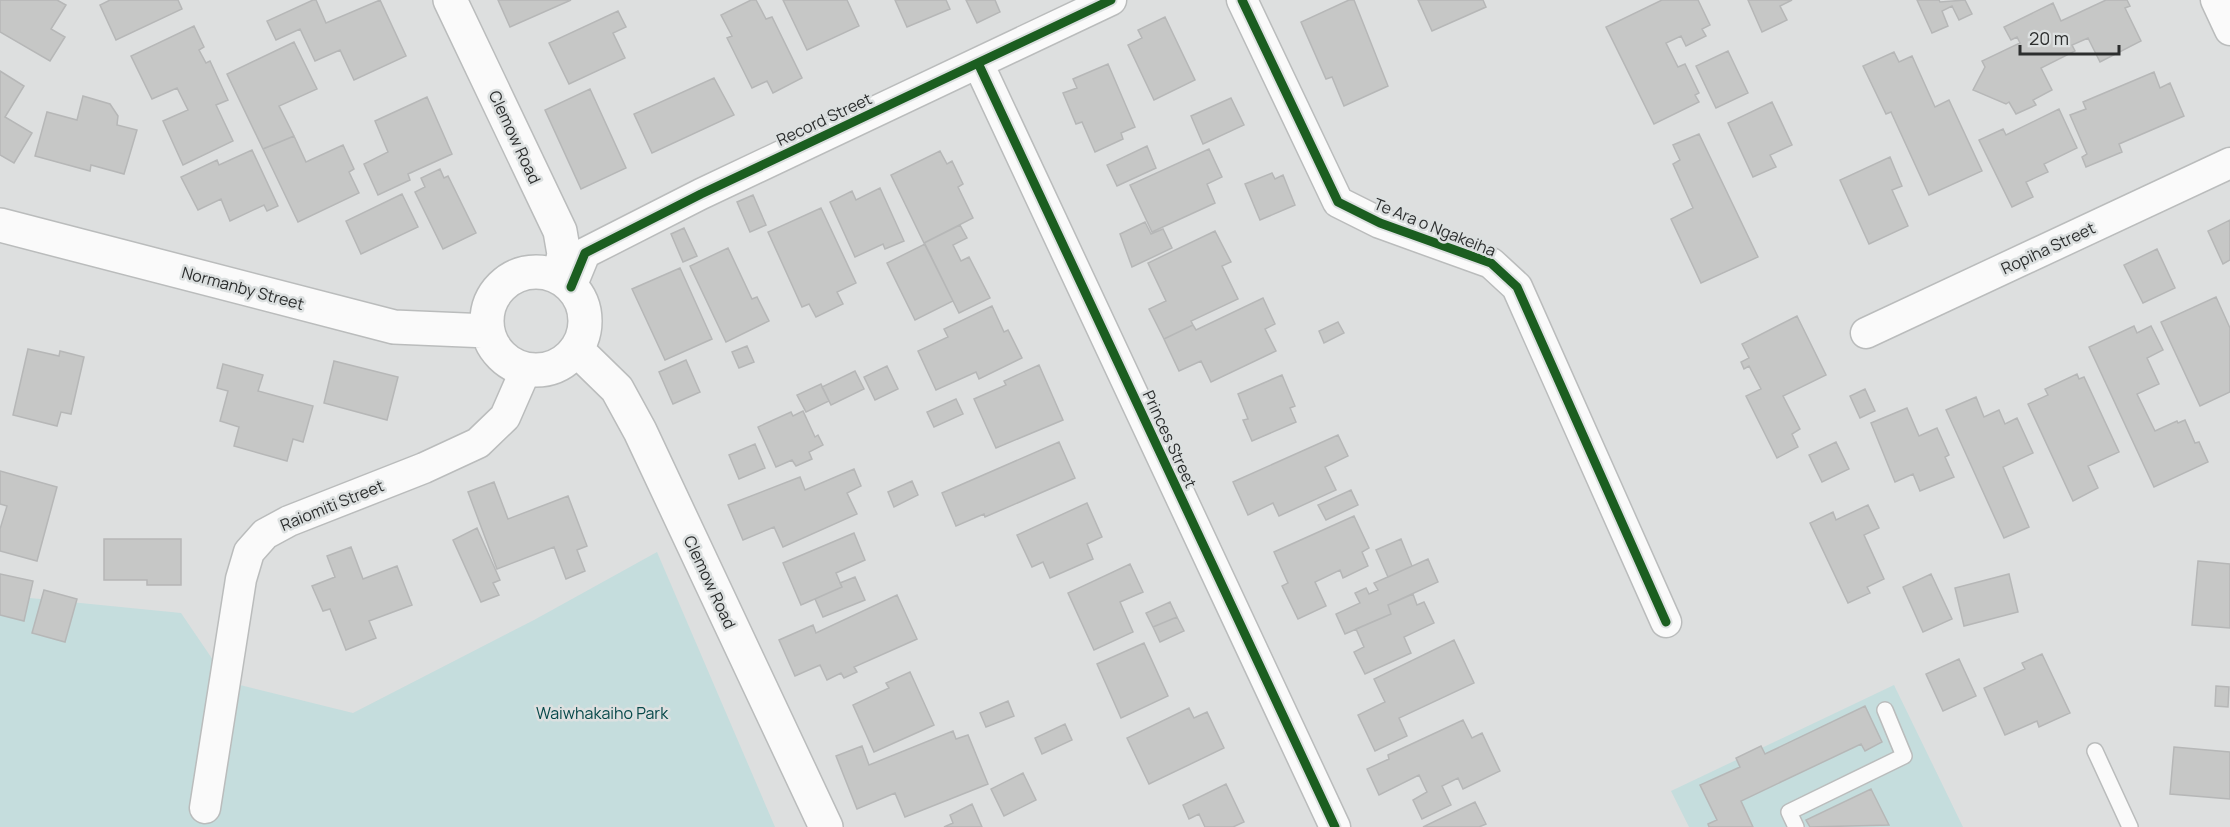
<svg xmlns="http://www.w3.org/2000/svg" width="2230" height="827" font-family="Manrope,sans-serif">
	<rect width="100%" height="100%" fill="#dddfdf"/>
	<path fill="#c5dddd" d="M657,552L775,827H0V595L181,613L228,682L353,713L534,620Z
		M1894,685L1963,827H1689L1671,791Z"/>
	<path fill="#c6c7c6" stroke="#b6b7b7" stroke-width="1.5" d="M0,0H57L66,5L51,29L65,37L50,61L0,32Z
		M110,0H178L182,9L116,40L100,5Z
		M313,0H316L326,23L380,0L406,56L354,80L340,50L315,61L300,29L276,40L267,21Z
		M498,0H571L510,27Z
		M751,0H756L766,19L772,17L802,78L773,93L767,81L752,88L727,38L732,36L721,15Z
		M783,0H847L859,26L807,50Z
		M895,0H946L950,9L907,27Z
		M966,0H995L1000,12L977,23Z
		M1349,0H1354L1388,86L1344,106L1332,77L1326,79L1301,22Z
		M1418,0H1483L1486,7L1432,31Z
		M1662,0H1698L1710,25L1702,29L1706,36L1686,46L1681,36L1666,43L1678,67L1685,64L1699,93L1695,95L1699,102L1654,124L1606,27Z
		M1748,0H1792L1780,6L1787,20L1762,32Z
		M1917,0H1939L1940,2L1965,0L1972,14L1959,20L1952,6L1942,11L1948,26L1932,33Z
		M2106,0H2127L2130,6L2125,8L2141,41L2100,62L2088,38L2072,45L2075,51L2041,68L2052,90L2033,100L2036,105L2016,114L2009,102L2006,104L1973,90L1985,67L1982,61L2020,43L2017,37L2011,40L2004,27L2053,3L2061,21Z
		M618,11L626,27L613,33L625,58L569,84L549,43Z
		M1165,17L1195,80L1154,100L1128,45L1142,38L1138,30Z
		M194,26L204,47L199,50L206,63L210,61L228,100L216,105L233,141L183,165L163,121L188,110L177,88L152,99L131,56Z
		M294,42L317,89L279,106L294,136L263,149L227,74Z
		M1728,51L1748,93L1716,108L1696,66Z
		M1894,52L1899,62L1912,56L1935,107L1949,100L1982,171L1929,195L1891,112L1886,114L1863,66Z
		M1108,64L1135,127L1121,133L1123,139L1095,152L1082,122L1076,124L1063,93L1077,88L1073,79Z
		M0,71L24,86L5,117L32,133L14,163L0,155Z
		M2154,72L2160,88L2170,83L2184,116L2119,144L2122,152L2086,167L2082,157L2087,154L2070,115L2086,109L2083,102Z
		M714,78L734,115L652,153L634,114Z
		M590,89L626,168L581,189L545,110Z
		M83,96L110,104L118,116L117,125L137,130L124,174L91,165L90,171L35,156L47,112L77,120Z
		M427,97L452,154L408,174L410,180L378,195L364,164L388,152L375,121Z
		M1231,98L1244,125L1203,144L1191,116Z
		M1772,102L1792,145L1770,155L1776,167L1753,177L1728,123Z
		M2059,109L2077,148L2044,164L2048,172L2026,182L2033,197L2012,207L1979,140L2003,129L2006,135Z
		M1699,134L1758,257L1701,283L1671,219L1693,208L1673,164L1680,160L1673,145Z
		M294,136L306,162L343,145L354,169L349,172L359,193L298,222L263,149Z
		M1147,146L1156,168L1117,186L1107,165Z
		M1209,149L1222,177L1207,184L1215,203L1152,232L1130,185Z
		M252,150L278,206L267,211L264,205L230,221L221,199L198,210L181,177L217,160L219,165Z
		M940,151L947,164L952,161L963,184L958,187L973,218L924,243L891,175Z
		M1890,157L1902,186L1892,190L1908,226L1869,244L1840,180Z
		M440,169L444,178L448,176L476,233L443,249L415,192L425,187L421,178Z
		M1272,173L1275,179L1283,175L1295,205L1260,220L1245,184Z
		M880,188L904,241L885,249L883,244L855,257L830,202L852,191L856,200Z
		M402,194L418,227L361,254L346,221Z
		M753,195L766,225L750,232L737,202Z
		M821,208L856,283L837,292L843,304L816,317L809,304L802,307L768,232Z
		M2230,220V260L2223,264L2208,231Z
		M1145,222L1151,234L1163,229L1172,248L1132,267L1120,234Z
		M960,225L967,238L953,245L961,261L969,257L990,298L959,313L924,243Z
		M684,228L697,256L683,262L671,234Z
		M1215,231L1231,262L1222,266L1238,299L1191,321L1193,325L1164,339L1149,309L1166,301L1148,263Z
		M925,244L953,301L915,320L887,263Z
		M728,248L752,299L757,297L769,321L726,342L690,266Z
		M2157,249L2175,288L2143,303L2124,265Z
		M680,268L712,339L665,360L632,289Z
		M2216,297L2230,328V392L2200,406L2161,322Z
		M1263,298L1275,324L1265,329L1276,351L1211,382L1201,361L1179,371L1164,339L1193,325L1196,330Z
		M992,306L1004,332L1008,330L1022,358L979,379L976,372L936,390L918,351L948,337L944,329Z
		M1797,316L1826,375L1783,396L1800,429L1792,434L1798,447L1777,458L1746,396L1761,389L1749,366L1744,369L1741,362L1749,358L1742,344Z
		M1338,322L1344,333L1324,343L1319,331Z
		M2134,326L2137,333L2151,326L2163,350L2147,358L2159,384L2137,394L2155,431L2177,421L2178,423L2185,420L2195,443L2199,442L2208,462L2154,487L2089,347Z
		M747,346L754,362L739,368L732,352Z
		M28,349L59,356L60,351L84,357L71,414L61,412L57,426L13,415Z
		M686,360L700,392L673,404L659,372Z
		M334,361L398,377L387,420L324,403Z
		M223,364L263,375L258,391L313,406L303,442L293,439L287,461L234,446L239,427L220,421L228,391L217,388Z
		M1039,365L1063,420L996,448L974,399L1006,385L1004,381Z
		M887,366L898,389L875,400L864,377Z
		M855,371L864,389L831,405L822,387Z
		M2077,374L2079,379L2084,377L2119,452L2088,466L2098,488L2073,501L2028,404L2048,395L2045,389Z
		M1282,375L1295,406L1290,408L1296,422L1252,441L1243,420L1248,419L1238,394Z
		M821,384L829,401L806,412L797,395Z
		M1865,389L1875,411L1860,418L1850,396Z
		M1976,397L1984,417L1999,410L2005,424L2017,418L2033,453L2003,467L2029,527L2004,538L1946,410Z
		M956,399L963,414L934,427L927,412Z
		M1907,408L1919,436L1937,428L1949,455L1945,457L1954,477L1920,491L1913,474L1895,482L1871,423Z
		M803,411L815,437L818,435L823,445L809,452L812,459L796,466L792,460L776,467L758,427L791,412L793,416Z
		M1338,435L1348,456L1325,467L1336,490L1279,516L1273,503L1248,515L1233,482Z
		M1059,442L1075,478L985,517L984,514L956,526L942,493Z
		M1836,442L1849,469L1822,482L1809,455Z
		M755,444L765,468L739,479L729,455Z
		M854,469L861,486L847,493L857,514L783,547L774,527L743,540L728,505L800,477L805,490Z
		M0,471L57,487L37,561L0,551V529L7,506L0,504Z
		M912,481L918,495L894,507L888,492Z
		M494,482L508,519L568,496L587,546L577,550L585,571L566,579L554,547L497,569L468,492Z
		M1351,490L1358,505L1326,520L1318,505Z
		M1087,503L1102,537L1087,544L1093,559L1050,578L1043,562L1032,567L1017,535Z
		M1868,505L1879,528L1864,535L1884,579L1867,587L1870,593L1848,603L1810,523L1833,512L1836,520Z
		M1354,516L1369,548L1362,552L1368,566L1343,578L1340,570L1315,582L1326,606L1298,619L1282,586L1288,583L1274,552Z
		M477,528L500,580L493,583L499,595L481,602L453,540Z
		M854,533L865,560L836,573L842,587L801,605L783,563Z
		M104,539H181V585H147V580H104Z
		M1401,539L1412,566L1388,577L1376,550Z
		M351,547L363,579L397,566L412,605L369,621L376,638L346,650L330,609L323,611L312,586L335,577L327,556Z
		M1428,559L1438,582L1388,605L1391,614L1345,634L1336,614L1360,603L1355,593L1366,588L1369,594L1378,590L1374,583Z
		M2198,561L2230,564V628L2192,625Z
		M1130,564L1143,592L1120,602L1133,632L1094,650L1068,593Z
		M0,574L33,581L24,621L0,615Z
		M1931,574L1952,619L1923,632L1903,587Z
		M2009,574L2018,612L1964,626L1955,588Z
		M855,577L865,600L823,617L815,599L842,587L840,583Z
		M44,590L77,599L65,642L32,633Z
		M1413,594L1417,605L1424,602L1434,623L1404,637L1411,653L1365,674L1354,652L1364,647L1356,629L1391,614L1388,605Z
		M897,595L917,639L854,667L857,672L844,678L841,673L827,680L820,665L795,676L779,640L813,625L816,633Z
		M1170,602L1177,617L1153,627L1146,613Z
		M1177,617L1184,631L1160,642L1153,627Z
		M1454,640L1474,683L1399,718L1407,736L1375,751L1358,715L1385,702L1374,679Z
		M1144,643L1168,696L1121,718L1097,664Z
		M2042,654L2070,713L2039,727L2037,721L2005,735L1984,688L2025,669L2022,663Z
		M1959,659L1976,696L1943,711L1926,674Z
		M910,672L934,725L874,752L853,705L889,688L886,683Z
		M2216,686L2229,687L2228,707L2215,706Z
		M1008,701L1014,716L986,727L980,713Z
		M1865,706L1882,742L1865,751L1861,744L1741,801L1753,827H1709L1708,824L1717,820L1700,785L1740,767L1736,758L1761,746L1765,754Z
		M1189,708L1194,718L1207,712L1224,748L1149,784L1127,738Z
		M1463,720L1472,738L1482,733L1500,771L1463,789L1458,778L1442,786L1451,805L1422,819L1413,800L1427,792L1419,775L1379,795L1367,769L1389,759L1388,755Z
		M1065,724L1072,740L1042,754L1035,738Z
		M953,731L956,739L968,735L988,784L905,817L895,793L857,809L836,756L862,746L869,765Z
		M2174,747L2230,752V799L2170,794Z
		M1023,773L1036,800L1004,816L991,789Z
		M1226,784L1244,822L1233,827H1205L1199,814L1189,819L1183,805Z
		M1871,789L1889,825L1810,827L1806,820Z
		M1475,802L1486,824L1479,827H1423Z
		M972,804L982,827H944L953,823L950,815Z"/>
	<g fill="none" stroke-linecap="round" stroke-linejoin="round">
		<defs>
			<path id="service" d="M2095,751L2130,827
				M1796,827L1789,812L1904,756L1885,710"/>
			<path id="minor" d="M1242,0L1338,202L1380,223L1491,263L1517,287L1666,622
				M2216,0L2230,30
				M978,63L1335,827
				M571,287L585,253L701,194L1111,0
				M1866,333L2230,163
				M205,808L241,579L249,552L265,534L289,521L424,468L478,443L505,417L526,369"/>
			<path id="tertiary" d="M450,0L560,231L564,254L559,277
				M0,225L394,327L488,331
				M487 321a49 49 0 1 1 98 0a49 49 0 1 1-98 0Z
				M576,349L617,389L640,431L826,827"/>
		</defs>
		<use href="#service" stroke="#babcbc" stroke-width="18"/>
		<use href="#minor" stroke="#babcbc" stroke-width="33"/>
		<use href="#tertiary" stroke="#babcbc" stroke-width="36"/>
		<use href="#service" stroke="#fafafa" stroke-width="15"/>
		<use href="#minor" stroke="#fafafa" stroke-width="30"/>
		<use href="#tertiary" stroke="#fafafa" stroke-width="33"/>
		<defs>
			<path id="cycleway" d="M1242,0L1338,202L1380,223L1491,263L1517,287L1666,622
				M978,63L1335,827
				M571,287L585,253L701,194L1111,0"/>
		</defs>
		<use href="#cycleway" stroke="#dce0e0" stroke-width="13"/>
		<use href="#cycleway" stroke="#1b5e20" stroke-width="9"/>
	</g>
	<g text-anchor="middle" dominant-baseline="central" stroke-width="5" stroke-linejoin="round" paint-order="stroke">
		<g font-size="16" fill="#2c2e2e" stroke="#dce0e0">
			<text transform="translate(824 119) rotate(-25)">Record Street</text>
			<text transform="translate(515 137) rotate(65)">Clemow Road</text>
			<text transform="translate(1435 227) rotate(22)">Te Ara o Ngakeiha</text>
			<text transform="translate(2048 248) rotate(-25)">Ropiha Street</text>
			<text transform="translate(243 288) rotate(15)">Normanby Street</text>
			<text transform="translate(1170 439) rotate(65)">Princes Street</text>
			<text transform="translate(332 505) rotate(-22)">Raiomiti Street</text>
			<text transform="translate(710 582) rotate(65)">Clemow Road</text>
		</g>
		<g font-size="16" fill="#064849" stroke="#dce0e0">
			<text x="602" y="713">Waiwhakaiho Park</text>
		</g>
	</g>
	<path d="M2020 45v9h99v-9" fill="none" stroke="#2c2e2e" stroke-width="3"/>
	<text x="2029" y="45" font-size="18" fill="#2c2e2e" stroke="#dce0e0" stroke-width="4.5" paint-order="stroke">20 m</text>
</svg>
